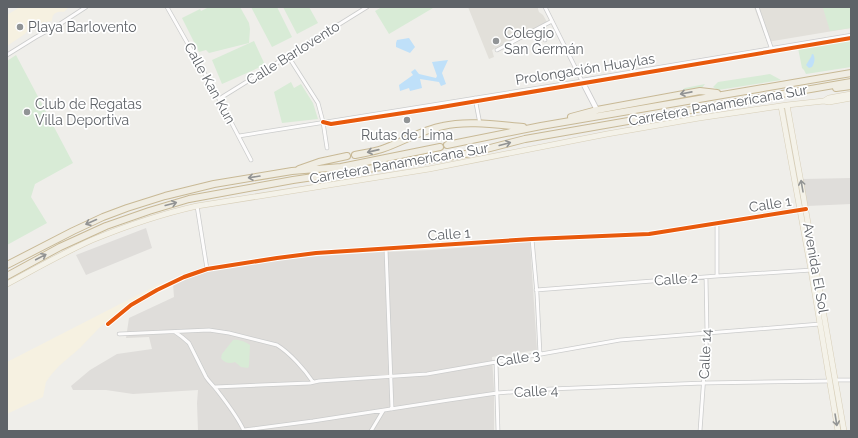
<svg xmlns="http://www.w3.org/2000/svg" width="858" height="438" font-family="Raleway,sans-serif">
	<rect width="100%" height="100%" fill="#efeeea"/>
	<path fill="#dfddda" d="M851,178V204L807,206L803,179Z
		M146,228L152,248L86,275L76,255Z
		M530,242L537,350L492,357L494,389V431H198L197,403L198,390L133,394L106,390H73L71,386L90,370L117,354L152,349L149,337L126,338L129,318L174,297L173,284L216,269L275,259L383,252L432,250Z"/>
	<path fill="#e2e0da" d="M468,7H538V9L539,12L543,15L547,22L492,50L494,57L489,59Z
		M754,7H851V28L767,42Z"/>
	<path fill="#d8ebd6" d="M209,7H240L249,23L250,29L249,43L209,53L206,50L199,52L182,18L200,9L201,11Z
		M251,7H277L292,37L272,47Z
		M283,7H309L318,23L297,34Z
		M382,7H433V8L389,34L375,11Z
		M827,7H851V28L830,31L823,8Z
		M851,39V67L806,74L804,70L802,68L798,48Z
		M254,41L265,65L222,84L212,60Z
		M16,55L73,163L35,184L31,197L47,223L7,245V61Z
		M770,74L781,80L718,90L713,87L718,82Z
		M291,82L294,88L301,84L313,103L318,119L282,123L274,92Z
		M705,84L701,89L679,93L685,88Z
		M233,340C238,339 246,342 250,345L249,366L248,368L241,367L235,362C230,364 224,363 221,358L222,354Z"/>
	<path fill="#f6f1e1" d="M20,7H69L64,12C57,11 52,13 52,21L39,23L35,26L30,28L25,34L7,46V15Z
		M161,283L162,286L151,291L116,314L99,328L80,348L59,366L51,375L46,382L43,397L7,414V362Z"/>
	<path fill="#bfe0f9" d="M409,38L415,47L410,53L396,47V43L397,40Z
		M812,54H813C816,59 814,63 812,67L809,68L806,65L811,57Z
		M448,60L442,73L446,84L441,86L439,82L420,79L422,88L410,91L409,88L400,91L399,85L413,75L411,72L415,69L419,74L436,78L437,76L432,62Z"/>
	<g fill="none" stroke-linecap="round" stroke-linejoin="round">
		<defs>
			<path id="street" d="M167,7L219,99L251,160
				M757,7L772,50
				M539,28L545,40
				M497,50L552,21
				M7,55L36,37L60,24L86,7
				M288,56L318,103L323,122L327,148
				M475,98L480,124
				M219,99L367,7
				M239,136L582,81L545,7
				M197,206L207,269
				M532,239L537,294L540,354
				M386,249L392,409
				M717,276V223
				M536,290L717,276L812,270
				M108,324L131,305L157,290L184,277L207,269L226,266L277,258L316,253L532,239L649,234L800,210
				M175,332L182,337L189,343L206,377C209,382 213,385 216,389C226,402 238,417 244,431
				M119,334L209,330L229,333L277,345C290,353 305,370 313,382
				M496,362L498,431
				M835,380H851
				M215,387L310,383L319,381L427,374L496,362L620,340L820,324
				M244,430L313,421L449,400L497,393L550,389L704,383L830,381
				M371,431L383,411
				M700,431L707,333L706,277"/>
			<path id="secondary" d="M597,110L582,81L851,36"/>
			<path id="primary" d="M824,101L829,98L851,94
				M787,105L800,177L844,431
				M781,106L811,270L838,431
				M7,284C35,269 63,253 92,240C126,226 161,214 197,206L429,169L607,134L699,118L787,105L824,101L829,102L851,98"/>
			<path id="highway" d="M836,88L851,86
				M571,117L597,110L700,91L717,93
				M447,145L541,126L851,73
				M355,155C364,153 373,152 382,149C403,142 421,130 443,126C467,120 499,125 523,127
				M299,169L319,162L347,156
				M7,265L73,231L103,217L127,208L165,196L214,184L292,171L341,167L440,147
				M7,276L60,247L106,226L149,211L189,199L293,180L442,158L471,153L525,139L851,82"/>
		</defs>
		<use href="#street" stroke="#cbcccc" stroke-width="4.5"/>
		<use href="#secondary" stroke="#cacacb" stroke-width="6"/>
		<use href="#primary" stroke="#d7ceb8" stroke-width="6"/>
		<use href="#highway" stroke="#c8b996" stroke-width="8"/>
		<use href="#street" stroke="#fdfcfc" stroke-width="3"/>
		<use href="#secondary" stroke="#fdfcfc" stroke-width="4.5"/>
		<use href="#primary" stroke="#f4f2e9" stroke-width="5"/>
		<use href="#highway" stroke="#f0ede3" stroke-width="6"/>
		<defs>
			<path id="cycleway" d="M323,122L331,124L436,108L851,38
				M108,324L131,305L157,290L184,277L207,269L226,266L277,258L316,253L532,239L649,234L806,209"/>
		</defs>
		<use href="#cycleway" stroke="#fff" stroke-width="6"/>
		<use href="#cycleway" stroke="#e8590c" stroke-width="4"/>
	</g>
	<defs><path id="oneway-shaft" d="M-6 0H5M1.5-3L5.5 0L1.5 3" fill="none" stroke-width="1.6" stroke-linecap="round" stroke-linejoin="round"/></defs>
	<g stroke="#929393">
		<use href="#oneway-shaft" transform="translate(686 93) rotate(169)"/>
		<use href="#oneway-shaft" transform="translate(505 144) rotate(-15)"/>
		<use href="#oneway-shaft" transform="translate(373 151) rotate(167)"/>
		<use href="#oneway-shaft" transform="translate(254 177) rotate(171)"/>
		<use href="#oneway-shaft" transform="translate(171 204) rotate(-15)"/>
		<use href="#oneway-shaft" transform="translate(91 222) rotate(156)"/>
		<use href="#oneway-shaft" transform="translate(41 257) rotate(-28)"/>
	</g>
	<g stroke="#939595">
		<use href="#oneway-shaft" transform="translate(802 186) rotate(-100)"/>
		<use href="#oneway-shaft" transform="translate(836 420) rotate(81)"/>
	</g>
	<g fill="#919496" stroke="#fff" stroke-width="1.5">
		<circle cx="20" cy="27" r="4"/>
		<circle cx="496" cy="41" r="4"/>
		<circle cx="27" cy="112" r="4"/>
		<circle cx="407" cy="120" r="4"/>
	</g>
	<g text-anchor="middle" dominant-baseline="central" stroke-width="3.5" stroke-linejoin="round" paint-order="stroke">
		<g font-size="14" fill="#5f6368" stroke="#fff" text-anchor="start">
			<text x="28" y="27">Playa Barlovento</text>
			<text x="504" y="33">Colegio<tspan x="504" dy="16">San Germán</tspan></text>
			<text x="35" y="104">Club de Regatas<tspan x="35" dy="16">Villa Deportiva</tspan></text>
			<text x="407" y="135" text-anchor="middle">Rutas de Lima</text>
		</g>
		<g font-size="14" fill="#5f6368" stroke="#fff">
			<text transform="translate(293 53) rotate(-32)">Calle Barlovento</text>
			<text transform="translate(585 69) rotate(-9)">Prolongación Huaylas</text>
			<text transform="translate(210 83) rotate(61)">Calle Kan Kun</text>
			<text transform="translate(718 105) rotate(-10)">Carretera Panamericana Sur</text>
			<text transform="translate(399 163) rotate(-10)">Carretera Panamericana Sur</text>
			<text transform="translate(770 204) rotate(-9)">Calle 1</text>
			<text transform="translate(449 234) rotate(-4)">Calle 1</text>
			<text transform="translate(816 268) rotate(80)">Avenida El Sol</text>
			<text transform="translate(676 279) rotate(-4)">Calle 2</text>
			<text transform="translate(705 354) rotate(-87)">Calle 14</text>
			<text transform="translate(518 358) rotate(-10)">Calle 3</text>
			<text transform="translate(536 391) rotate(-3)">Calle 4</text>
		</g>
	</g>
	<rect width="858" height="438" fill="none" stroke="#5f6368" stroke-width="16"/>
</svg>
